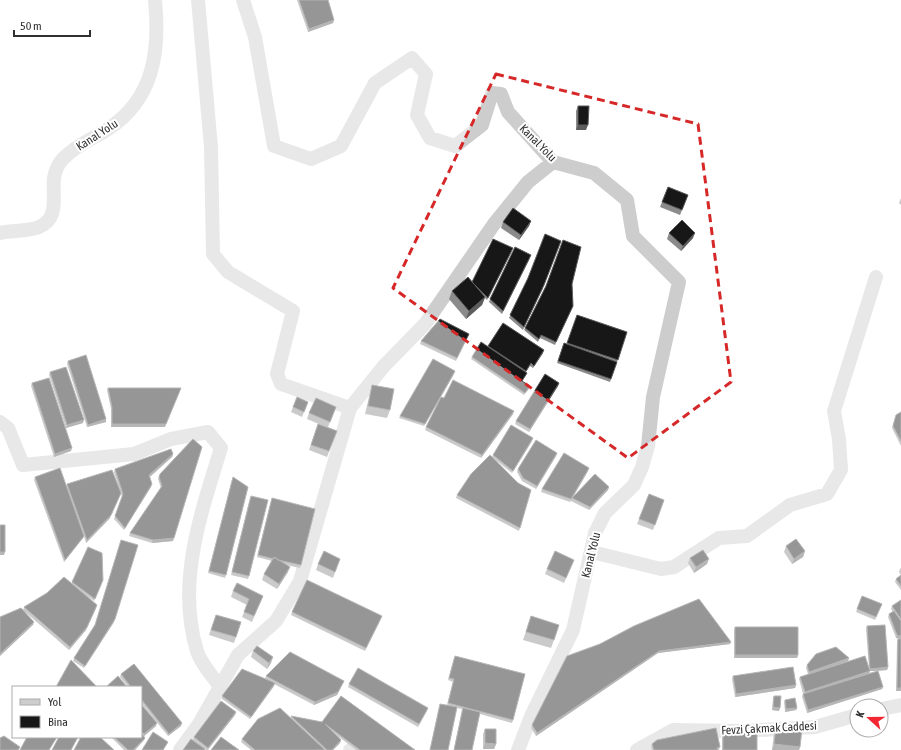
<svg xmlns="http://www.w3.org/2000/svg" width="901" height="750" font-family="'Asap Condensed',sans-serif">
	<rect width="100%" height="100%" fill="#fff"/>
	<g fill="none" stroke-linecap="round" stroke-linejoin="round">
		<path stroke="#cdcdcd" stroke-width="14" d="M198,0L211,147L213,254L228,272L293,311L277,374L281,384L350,408
			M243,0L255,37L274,146L311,159L341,146L375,83L412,58L426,74L417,115L430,138L455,146L482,125L492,93L501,94L508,112L553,162L594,173L627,200L633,236L679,282L653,397L648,446L642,467L634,485L605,513L595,533L573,630L532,714L518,750
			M0,233C12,230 27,232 39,227C60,218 52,196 54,178C55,171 59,162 65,157C76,145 94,138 108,129C154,99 160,51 155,0
			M0,422L8,428L23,465L134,454L171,439L208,432L221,448C201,513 176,583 197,651C200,663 213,676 220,687
			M592,552L661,569L674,567L719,538L747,536L790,505L827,494L841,470L839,439L834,411L876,277
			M881,709L901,705
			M180,750L199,724L238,655L276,621L300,581L350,408L384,366L425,324L494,224L528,182L553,162
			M350,750H351
			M637,750L673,730L741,731L815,727L857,715"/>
	</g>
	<path fill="#8b8b8b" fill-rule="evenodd" d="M297,0H328L334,20L333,23L308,32Z
		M578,106L586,130H576V111Z
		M668,187L688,195L680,215L660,207Z
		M901,198V205L899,203Z
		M531,221L529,226L519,240L501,228L503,222Z
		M669,233L693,238L681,251L667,239Z
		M512,251L487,300L485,298L482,305L466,319L449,299L452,291L472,282Z
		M530,258L502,314L489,302L490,299Z
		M528,278L543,288L523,330L509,318Z
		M572,284L573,306L555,345L540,338L538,342L524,330L525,328Z
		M577,315L627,332L610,382L557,363L564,343L567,344Z
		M469,334L456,361L420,344L421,341Z
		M487,346H488L543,353L533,368L530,366L526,372L527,373L526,375L522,381L530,386L529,389L524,395L471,359L472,357Z
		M68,361L106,419V422L87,427L67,364Z
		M50,372L83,423L66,428L49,375Z
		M454,374L424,426L399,418L400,416Z
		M32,383L71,451L54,457L31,386Z
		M559,383L558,386L529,432L515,424L516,421Z
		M372,385L390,410L387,418L365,414L370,393Z
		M108,388L165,427H111V409L107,390Z
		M444,398L513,414L481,458L425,430L426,427Z
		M308,402L302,417L291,412L293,407Z
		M336,407L328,427L337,431L327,457L309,450L318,424L326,427L307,419L309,413Z
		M901,412V446L892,428L895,418Z
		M532,441L512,473L497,461L518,483L531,490L519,531L456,498L457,495L492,457L493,455Z
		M557,453L556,456L536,489L522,481L517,472L518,469Z
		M173,454L172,457L150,477L151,487L124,530L114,519L122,497L114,472L115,469Z
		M588,471L570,502L541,492L542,489Z
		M160,474L173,541L152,543L129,536L130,533L161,488L158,479Z
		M35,477L66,487L67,484L110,518L86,543L84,536L83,538L64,562L34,480Z
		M232,480L226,575L225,578L208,573Z
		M609,487L608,490L589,510L571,501L572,498Z
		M649,494L664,500L653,530L637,524Z
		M250,498L249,576L248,579L231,575Z
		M271,501L301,565L300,568L286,565L288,572L277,589L262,580L264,574L272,561L257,557Z
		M786,546L805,551L803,557L792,564L784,552Z
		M88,547L103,580L94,601L87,596L96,608L86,630L69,650L24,611L33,625L23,610L24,607L72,583Z
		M690,558L707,564L694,573L688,563Z
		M340,559L333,578L316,570L318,564Z
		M574,560L564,583L545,574L547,569Z
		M901,568V590L895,582L896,579L901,575L899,572L900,569Z
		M233,591L263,596L252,622L242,617L247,605L231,597Z
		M862,596L882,604L875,620L856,612Z
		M901,600V639L896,638L888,617L889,614L893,612L891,609L892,606Z
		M292,612L381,619L365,651L291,615Z
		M216,615L241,622L234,643L209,635Z
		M531,616L554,640L551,648L523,640Z
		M114,622L84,668L73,661L74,658L95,625Z
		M867,626L888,667L887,670L878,671L883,687L882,689L807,713L802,697L803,694L799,679L800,677L808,674L806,668L807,665L849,658L848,661L826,669L869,668L866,629ZM870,671H877L869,673Z
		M735,627L798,655L797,658H734V630Z
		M898,639H901V691H896L897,641Z
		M731,642L730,644L658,653L536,736L531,728L567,656Z
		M253,651L271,663L267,669L251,657Z
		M454,658L513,720L512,723L480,714L472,750H454L462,709L457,708L448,750H430L440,704L447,705L453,682L448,680Z
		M134,664L182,723L181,726L168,736L141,703V687H128L120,677L121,674Z
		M266,676L344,681L337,695L314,705L274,684V686L250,719L222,699V696L265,679Z
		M733,676L796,685L795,688L735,697L732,679Z
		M349,684L427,711L418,727L348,687Z
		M774,696L779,711L772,710L773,698Z
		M785,700L797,708L796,710L785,712L784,702Z
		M141,704L156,726L144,736L145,738L144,740L135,750H124L111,737H141Z
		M235,715L208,750H206L193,740L194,737Z
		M291,716L322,722L415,750H356L339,737L341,740L340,743L333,750H251L241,742L242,739L291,718Z
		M776,727L800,747L799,750H772L774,732Z
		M485,729L496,744L494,749H483V734Z
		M723,732L757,750H722V735Z
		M652,744L720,747L719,750H652L651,747Z"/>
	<path fill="#5d5d5d" d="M334,20L333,23L308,32L309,29Z
		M578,125H588L586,130H576Z
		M531,221L529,226L519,240L521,235Z
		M695,233L693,238L681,251L683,246Z
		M485,297L482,305L466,319L469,311Z
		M544,350L543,353L533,368L534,366Z
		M455,371L454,374L424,426L425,424Z
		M559,383L558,386L529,432L530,429Z
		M181,388L165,427H111L112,424Z
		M514,411L513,414L481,458L482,455Z
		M106,419V422L87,427L88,425Z
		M84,420L83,423L66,428L67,425Z
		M533,438L532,441L512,473L513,471Z
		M72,448L71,451L54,457L55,454Z
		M557,453L556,456L536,489L537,486Z
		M173,454L172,457L148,478L149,475Z
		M589,468L588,471L570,502L571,499Z
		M152,484L151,487L124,530L125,528Z
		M609,487L608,490L589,510L590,507Z
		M121,493L110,518L86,543L87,540Z
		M84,536L83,538L64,562L65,560Z
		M174,538L173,541L152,543L153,540Z
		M805,551L803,557L792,564L794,559Z
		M0,552H5L4,555H0Z
		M709,559L707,564L694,573L696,567Z
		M290,567L288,572L277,589L279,584Z
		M96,608L86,630L69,650L70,647Z
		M115,619L114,622L84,668L85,666Z
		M34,622L33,625L0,656V654Z
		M897,635L901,636V639L896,638Z
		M731,642L730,644L658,653L536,736L537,733L659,651Z
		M735,655H798L797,658H734Z
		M273,657L271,663L267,669L269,663Z
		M849,658L848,661L808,675L809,672Z
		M888,667L887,670L870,671L869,674L804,695L805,692L869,671L870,669Z
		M344,681L337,695L314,705L315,702Z
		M275,683L274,686L250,719L251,717Z
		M796,685L795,688L735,697L736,694Z
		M883,687L882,689L807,713L808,710Z
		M897,688H901V691H896Z
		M773,707L780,708L779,711L772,710Z
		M797,708L796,710L785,712L786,709Z
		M236,712L235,715L207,750L208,748Z
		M157,723L156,726L143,737L144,734Z
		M182,723L181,726L168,736L169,734Z
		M145,738L144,740L135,750H133Z
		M341,740L340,743L333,750H332Z
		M485,743L496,744L494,749H483Z
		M774,744L800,747L799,750H772Z"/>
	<path fill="#171717" stroke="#5d5d5d" d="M299,0H328L334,20L309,29Z
		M578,106H589L588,125H578Z
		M668,187L688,195L682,210L662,202Z
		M513,208L531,221L521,235L503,222Z
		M682,220L695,233L683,246L669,233Z
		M545,234L561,241L544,285L524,327L510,315L528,278Z
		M493,239L513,248L488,298L472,282Z
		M563,240L581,247L572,284L573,306L556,342L541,335L539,339L525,328L546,286Z
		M515,247L531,255L503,311L490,299Z
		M468,277L485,297L469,311L452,291Z
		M577,315L627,332L618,360L567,343Z
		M440,319L469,334L457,358L421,341Z
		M503,323L544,350L534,366L531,363L526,371L488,346Z
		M481,342L527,373L522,381L530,386L525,393L472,357Z
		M564,343L617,362L611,379L558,361Z
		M86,355L106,419L88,425L68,361Z
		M433,359L455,371L425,424L400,416Z
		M66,367L84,420L67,425L50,372Z
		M545,374L559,383L530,429L516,421Z
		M49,378L72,448L55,454L32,383Z
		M453,380L514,411L482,455L426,427L441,397L444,398Z
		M372,385L394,389L390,410L368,406Z
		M108,388H181L166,424H112V407Z
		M297,397L308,402L304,412L293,407Z
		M316,398L336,407L330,422L309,413Z
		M901,412V441L893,426L896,415Z
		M318,424L337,431L329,451L311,445Z
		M511,425L533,438L513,471L493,455Z
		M193,439L202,447L174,538L153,540L130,533L162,486L159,477L160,474Z
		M536,440L557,453L537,486L523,478L518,469Z
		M171,449L173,454L149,475L152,484L125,528L115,516L123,494L115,469Z
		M564,453L589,468L571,499L542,489Z
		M490,455L518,483L531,490L520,528L457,495L471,474Z
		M60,468L84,536L65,560L35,477Z
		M112,470L121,493L111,515L87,540L67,484Z
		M595,474L609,487L590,507L572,498Z
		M233,477L248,487L226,575L209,571Z
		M649,494L664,500L655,525L639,519Z
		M251,496L268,500L249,576L232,572Z
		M272,498L315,509L301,565L278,560L274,557V559L258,555Z
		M0,525H5V552H0Z
		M796,539L805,551L794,559L786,546Z
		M121,540L138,545L115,619L85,666L74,658L95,625Z
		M88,547L102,553L103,580L95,599L72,582Z
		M703,550L709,559L696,567L690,558Z
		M324,551L340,559L335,572L318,564Z
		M555,551L574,560L566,578L547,569Z
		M274,557L290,567L279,584L264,574Z
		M901,575V586L896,579Z
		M64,577L97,605L87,627L70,647L24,607L47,593Z
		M307,580L382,616L366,648L292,612Z
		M237,583L263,596L254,616L244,612L249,599L233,591Z
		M862,596L882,604L876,617L857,609Z
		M699,599L731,642L659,651L537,733L532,725L567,656L600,644L634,626Z
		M901,600V619L892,606Z
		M21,608L34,622L0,654V617Z
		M894,611L901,621V636L897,635L889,614Z
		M216,615L241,622L236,637L211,630Z
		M531,616L559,625L554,640L526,632Z
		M885,625L888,667L870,669L867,626Z
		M735,627H798V655H735Z
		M898,639H901V688H897Z
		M257,646L273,657L269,663L253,651Z
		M836,647L849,658L809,672L807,665L816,654Z
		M290,652L344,681L338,692L315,702L266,676Z
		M455,656L525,674L513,720L448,703L454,679L449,678Z
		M865,656L870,671L805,692L800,677Z
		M71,660L97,687H56Z
		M134,664L182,723L169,734L141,699V687H131L121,674Z
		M793,667L796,685L736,694L733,676Z
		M358,668L428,708L419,724L349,684Z
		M242,669L275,683L251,717L222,696Z
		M878,671L883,687L808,710L803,694Z
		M118,676L127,687H106Z
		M341,696L415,750H360L325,724L341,740L332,750H327L291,716L322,722Z
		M774,696H781L780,708L773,707Z
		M795,698L797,708L786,709L785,700Z
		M221,701L236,712L208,748L194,737Z
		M141,704L157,723L144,734L141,731Z
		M440,704L457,707L448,750H430Z
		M280,708L325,750H255L242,739L258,719Z
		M463,708L480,712L472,750H454Z
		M776,727L802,729L800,747L774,744Z
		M716,728L720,747L717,748L718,750H654L652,744L657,740Z
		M485,729H496V744L485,743Z
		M153,732L168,742L163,750H142Z
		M723,732H757V750H723Z
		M141,733L145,738L133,750H128L114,737H141Z
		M4,736L20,747L18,750H0V738Z
		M27,737H57L49,750H20Z
		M59,737H78L71,750H52Z
		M81,737H100L114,750H74Z
		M221,737L239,750H211Z
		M191,739L205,749L204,750H183Z"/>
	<path d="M0 0H901V750H0ZM496,74L698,124L731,382L628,458L393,288Z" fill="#fff" fill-opacity=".55" fill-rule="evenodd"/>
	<path fill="none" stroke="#d62828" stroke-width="3" stroke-dasharray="8 5" stroke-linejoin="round" d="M496,74L698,124L731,382L628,458L393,288Z"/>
	<g text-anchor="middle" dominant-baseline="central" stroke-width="4" stroke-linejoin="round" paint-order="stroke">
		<g font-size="12" fill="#303030" stroke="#fff">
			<text transform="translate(97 135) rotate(-33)">Kanal Yolu</text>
			<text transform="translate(538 143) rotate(45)">Kanal Yolu</text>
			<text transform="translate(591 555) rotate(-76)">Kanal Yolu</text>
			<text transform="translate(769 728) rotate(-3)">Fevzi Çakmak Caddesi</text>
		</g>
	</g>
	<rect x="12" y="686" width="130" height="52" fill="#ffffff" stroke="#acacac"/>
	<rect x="20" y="699" width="20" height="6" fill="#cdcdcd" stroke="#acacac"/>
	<text x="48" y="706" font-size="12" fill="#303030">Yol</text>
	<rect x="20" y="716" width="20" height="12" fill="#171717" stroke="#acacac"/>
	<text x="48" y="726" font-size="12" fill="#303030">Bina</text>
	<g transform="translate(869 718) rotate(291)"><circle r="19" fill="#ffffff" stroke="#acacac"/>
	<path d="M0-3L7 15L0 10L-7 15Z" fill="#f22732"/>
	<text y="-6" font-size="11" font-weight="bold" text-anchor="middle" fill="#303030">K</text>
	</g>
	<path d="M14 30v6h76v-6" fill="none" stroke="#303030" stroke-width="2"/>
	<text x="20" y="30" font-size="12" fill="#303030" stroke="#ffffff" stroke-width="3" paint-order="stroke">50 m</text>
</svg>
